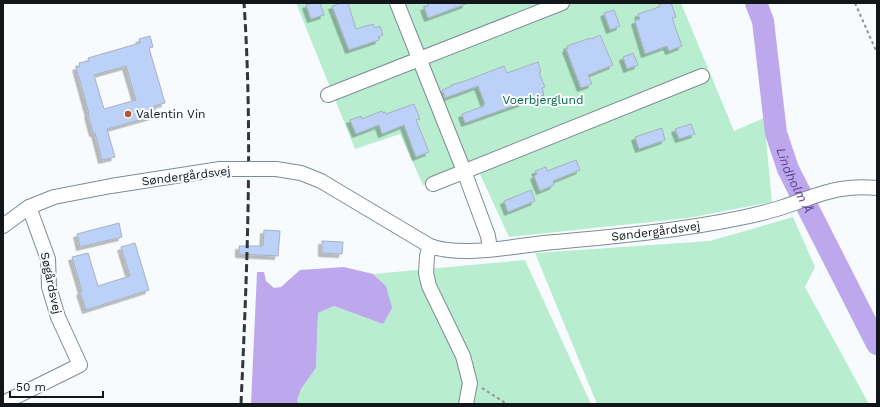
<svg xmlns="http://www.w3.org/2000/svg" width="880" height="407" font-family="'Work Sans',sans-serif">
	<defs>
		<filter id="shadow"><feDropShadow dx="-3.5" dy="3.5" stdDeviation="0" flood-color="#0004"/></filter>
	</defs>
	<rect width="100%" height="100%" fill="#f8fbfd"/>
	<path fill="#b8edcf" d="M296,3H681L734,131L764,118L772,202L688,218L509,237L480,174L423,185L400,134L355,149Z
		M793,217L815,267L805,287L869,404H597L535,253L710,241Z
		M525,260L591,404H299L297,401L301,389L316,368L318,313L334,306L383,324L386,286L373,274Z"/>
	<path fill="#bda8ed" d="M344,267L373,274L386,286L392,308L383,324L334,306L318,313L316,368L301,389L297,401L299,404H251L257,272H264L266,281L274,288L281,287L300,270Z"/>
	<g fill="none" stroke-linecap="round" stroke-linejoin="round">
		<path stroke="#bda8ed" stroke-width="22" id="s1" d="M756,3L763,21L776,133L788,169L877,344"/>
	</g>
	<path fill="#bcd1f8" stroke="#a9b0bf" fill-rule="evenodd" filter="url(#shadow)" d="M313,3H320L324,15L311,19L306,5Z
		M342,3H348L356,29L373,24L375,28L380,26L383,35L378,37L379,40L349,50L332,6Z
		M427,3H466V4L428,18L424,7L428,6Z
		M664,3H671L676,17L672,18L682,46L669,51L667,46L645,54L635,21L640,19L638,14L659,7V5Z
		M614,10L620,26L610,30L604,13Z
		M600,35L613,65L588,75L592,84L581,88L566,49L568,48L567,46L578,42L591,38L592,39Z
		M150,36L153,47L149,48L165,103L154,106L157,115L107,129L115,157L102,160L95,133H93L88,114H89L76,67L80,66L79,63L89,61L88,58L140,43L139,39ZM126,66L136,100L104,109L94,75Z
		M633,53L638,65L627,69L623,57Z
		M538,62L541,72L539,73L545,87L542,88L544,95L465,123L462,114L484,106L483,104H485L478,86L445,98L442,90L452,86L451,85L465,81L504,66L507,73Z
		M414,104L420,119L416,120L429,152L416,157L404,125L382,134L379,125L356,134L350,120L361,116L362,119L364,118L382,111L383,113L385,112L386,114Z
		M691,124L695,134L679,139L675,129Z
		M662,128L665,140L639,149L635,137Z
		M576,160L580,170L553,181L554,185L540,191L534,176L537,174L535,171L546,167L547,171Z
		M531,190L535,201L508,212L504,201Z
		M119,223L122,237L80,247L77,234Z
		M264,230L280,231L278,256L239,254V246H263Z
		M322,241L343,242L342,254L322,253Z
		M135,243L149,290L86,310L80,292L82,291L72,257L88,253L98,286L130,276L121,247Z"/>
	<g fill="none" stroke-linecap="round" stroke-linejoin="round">
		<defs>
			<g id="street">
				<path d="M397,3L464,171L488,236L490,249"/>
				<path d="M328,95L562,3"/>
				<path id="s2" d="M276,169L301,173L321,181L430,246C462,257 510,247 544,243C611,237 679,231 745,217C758,214 771,211 783,207C802,201 821,192 841,189C853,187 865,187 877,188"/>
				<path d="M433,184L702,76"/>
				<path d="M3,226L29,207L54,197L111,186L220,169"/>
				<path d="M430,246L427,256L426,273L429,286L463,356L470,383L466,404"/>
				<path d="M3,403L80,365L58,317L49,287L48,259L29,207"/>
			</g>
		</defs>
		<use href="#street" stroke="#7c8c94" stroke-width="16"/>
		<path stroke="#8e9295" stroke-width="2" stroke-dasharray="3 3" stroke-linecap="butt" d="M855,3L877,53
			M482,388L507,404"/>
		<use href="#street" stroke="#fff" stroke-width="14"/>
		<path stroke="#303639" stroke-width="3" stroke-dasharray="8 4" stroke-linecap="butt" d="M241,404C247,271 253,136 244,3"/>
		<defs>
			<path id="street-bridge" d="M220,169H276"/>
		</defs>
		<use href="#street-bridge" stroke="#7c8c94" stroke-width="16" stroke-linecap="butt"/>
		<use href="#street-bridge" stroke="#fff" stroke-width="14"/>
	</g>
	<circle fill="#ba5429" stroke="#f8fbfd" stroke-width="1.5" cx="128" cy="114" r="4"/>
	<g text-anchor="middle" dominant-baseline="central" stroke-width="4" stroke-linejoin="round" paint-order="stroke">
		<g font-size="12" fill="#006641" stroke="#f8fbfd">
			<text x="543" y="100">Voerbjerglund</text>
		</g>
		<g font-size="12" fill="#101619" stroke="#f8fbfd" text-anchor="start">
			<text x="136" y="114">Valentin Vin</text>
		</g>
		<g font-size="12" fill="#101619" stroke="#f8fbfd">
			<text transform="translate(186 176) rotate(-7)">Søndergårdsvej</text>
			<text stroke="none"><textPath href="#s2" startOffset="401">Søndergårdsvej</textPath></text>
			<text transform="translate(51 283) rotate(78)">Søgårdsvej</text>
		</g>
		<g font-size="13" font-style="italic" fill="#5e4192" stroke="#f8fbfd">
			<text stroke="none"><textPath href="#s1" startOffset="183">Lindholm Å</textPath></text>
		</g>
	</g>
	<rect width="880" height="407" fill="none" stroke="#101619" stroke-width="8"/>
	<path d="M10 391v6h93v-6" fill="none" stroke="#101619" stroke-width="2"/>
	<text x="16" y="391" font-size="12" fill="#101619" stroke="#f8fbfd" stroke-width="3" paint-order="stroke">50 m</text>
</svg>
